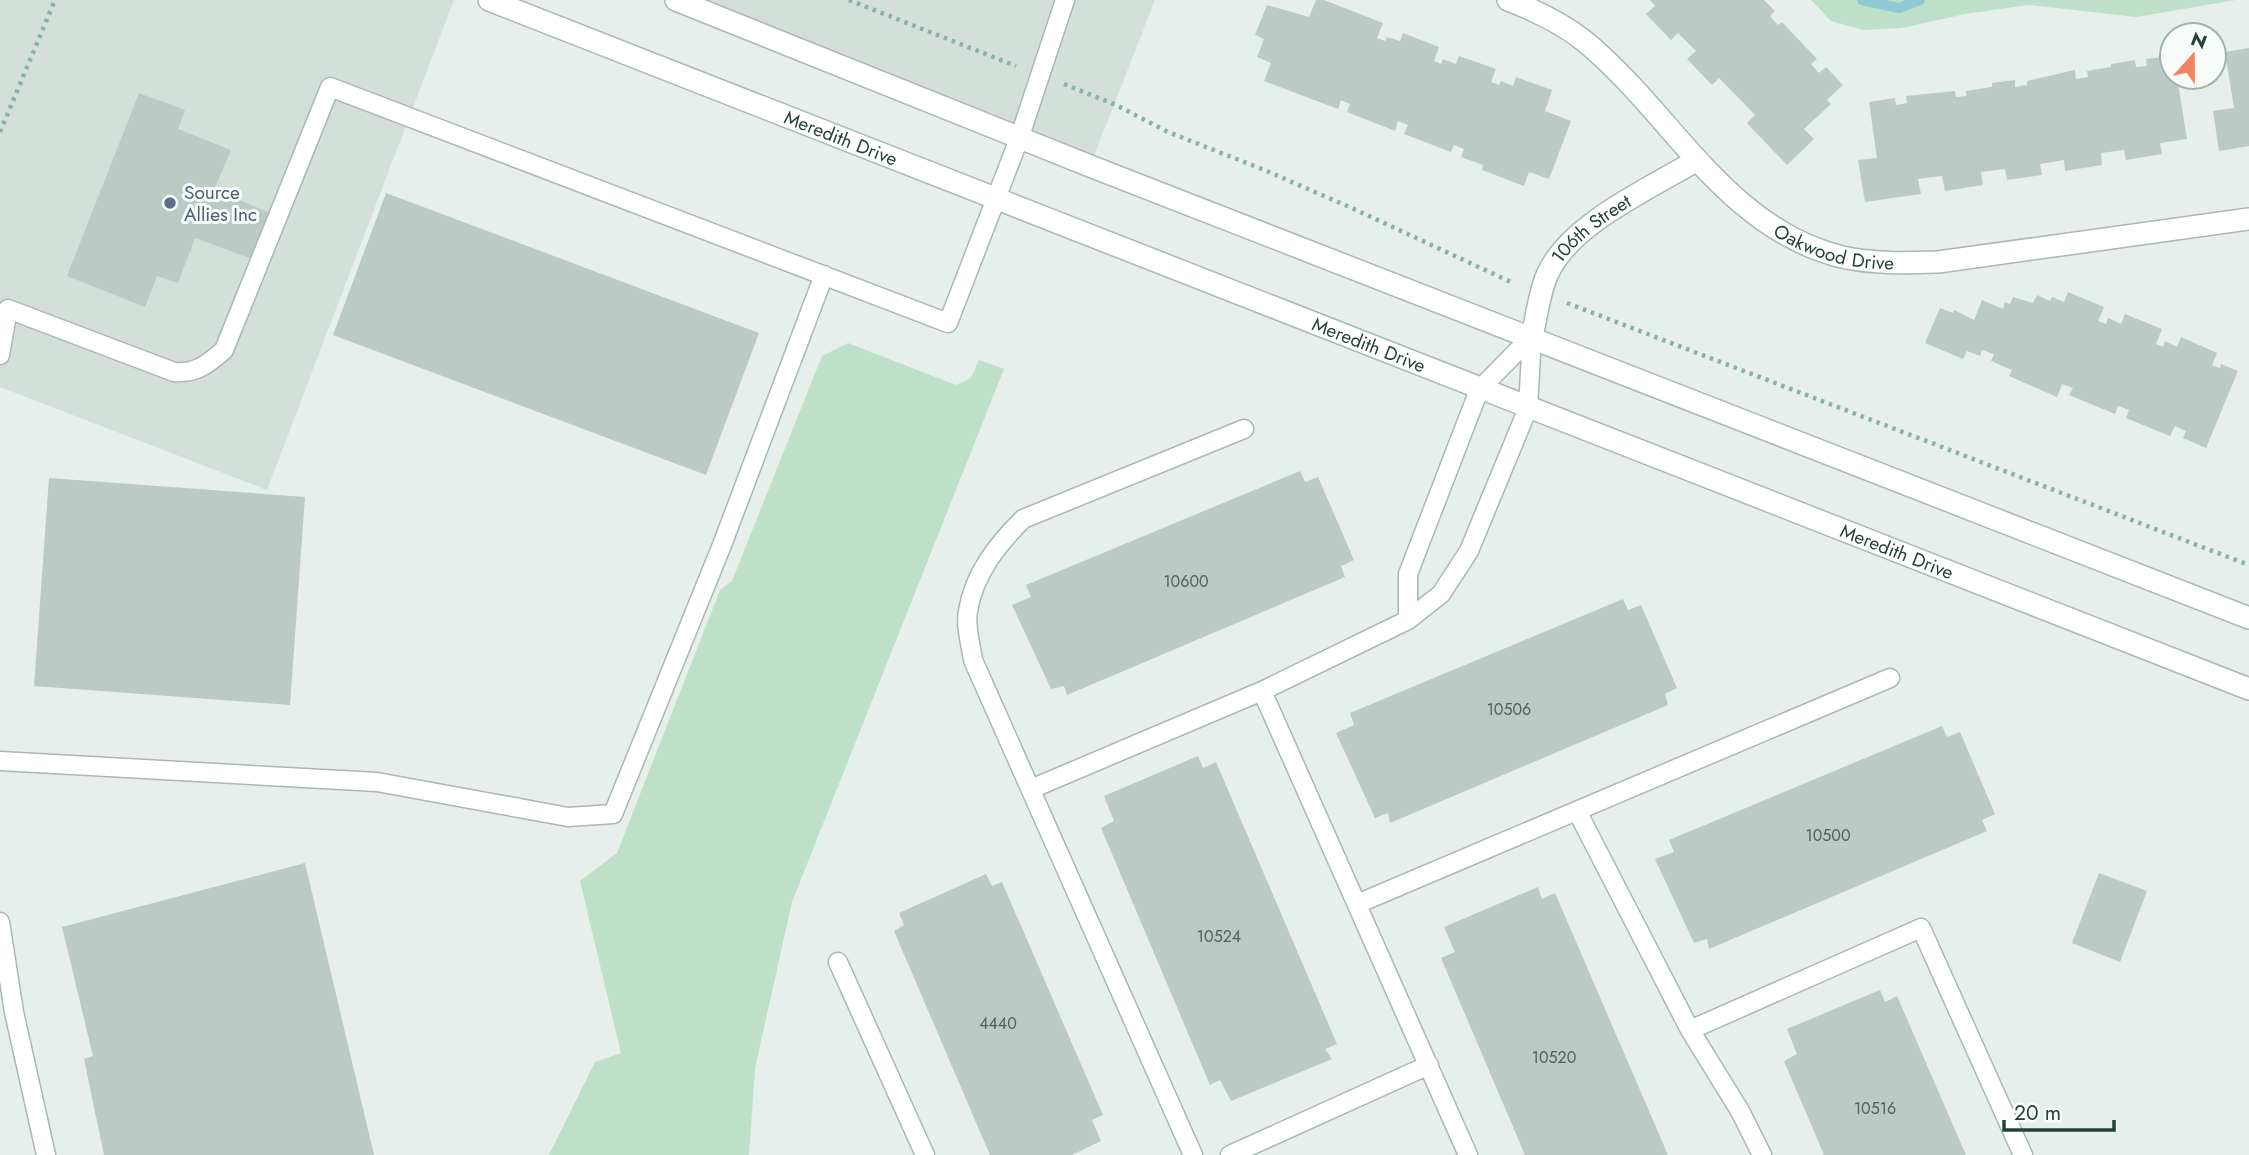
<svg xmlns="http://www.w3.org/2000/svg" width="2249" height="1155" font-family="Jost,sans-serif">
	<rect width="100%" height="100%" fill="#e6efeb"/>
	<path fill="#d4dfda" d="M0,0H454L267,490L0,387Z
		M676,0H1155L1090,166Z"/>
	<path fill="#bfe0c8" d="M1811,0H2236L2136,17L2029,5L1965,14L1902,28L1863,30L1831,21Z
		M848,343L956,385L971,378L979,360L1004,369L792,902L755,1068L749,1155H549L595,1062L621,1053L580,881L617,853L720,590L732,581L822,356Z"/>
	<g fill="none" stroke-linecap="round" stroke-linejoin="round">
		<path stroke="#8ec9d4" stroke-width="10" d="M1862,0L1899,8L1920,0"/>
	</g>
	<path fill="#bbcac4" d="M1316,0H1324L1383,23L1377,38L1385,41L1387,37L1400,41L1403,33L1439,47L1434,61L1441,64L1443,59L1456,64L1459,56L1496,69L1491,82L1499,85L1501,81L1513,86L1516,77L1552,90L1545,111L1571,121L1549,179L1529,172L1524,186L1482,170L1483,165L1461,157L1464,149L1454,145L1451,152L1404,134L1408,125L1398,121L1395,131L1347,112L1350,104L1341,100L1338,109L1264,81L1271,63L1257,57L1264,39L1255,35L1267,5L1309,17Z
		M1650,0H1764L1775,11L1770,16L1778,25L1782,22L1817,59L1811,64L1819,73L1826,67L1843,85L1827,100L1831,104L1804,129L1814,139L1787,165L1747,123L1755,115L1719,78L1712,85L1687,59L1696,51L1678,33L1671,40L1646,14L1655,6Z
		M2249,48V146L2219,151L2213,111L2234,108L2225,52Z
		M2172,56V77H2177L2187,139L2160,143L2162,154L2126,160L2124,150L2101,153L2102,165L2065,171L2064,160L2040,164L2042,175L2007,180L2005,169L1981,172L1983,185L1945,191L1942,176L1918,179L1921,194L1865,202L1858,160L1877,158L1869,102L1895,98L1896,105L1907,103L1906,96L1955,91L1956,97L1966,96V91L1992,87V83L2015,80V87L2027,85V81L2075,70L2076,79L2088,77L2087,71L2111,67V64L2135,60L2136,67L2147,66L2146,59Z
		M139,93L185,110L178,129L231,150L214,190L276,215L258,261L195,238L178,283L157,276L145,307L67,276Z
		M386,193L759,333L706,475L333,335Z
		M2068,292L2104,307L2098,321L2106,324L2108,318L2121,324L2125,314L2162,329L2156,344L2163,347L2165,341L2177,347L2181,337L2217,353L2212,365L2220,368L2221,364L2238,371L2206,448L2183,438L2186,431L2175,426L2170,436L2126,418L2129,410L2118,406L2115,414L2069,395L2073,388L2062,384L2057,397L2009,376L2012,370L1991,361L1994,354L1982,350L1980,356L1967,351L1963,359L1925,343L1940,308L1953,313L1954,310L1974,320L1982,300L2003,309L2005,302L2010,304L2013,297L2033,303L2037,295L2050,301L2052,297L2064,302Z
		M1300,471L1305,482L1318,477L1354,560L1341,566L1345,577L1067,695L1064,686L1051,689L1012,605L1031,597L1026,585Z
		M49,478L305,497L290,705L34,686Z
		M1623,599L1628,610L1641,605L1677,688L1665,694L1668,705L1390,823L1388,813L1375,818L1336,733L1354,725L1350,713Z
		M1942,726L1947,737L1960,732L1995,814L1982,820L1987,831L1709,949L1707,939L1694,943L1655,859L1674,852L1669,840Z
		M1198,756L1203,768L1216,762L1337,1044L1325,1049L1332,1059L1231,1101L1220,1080L1210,1085L1101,828L1114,821L1104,796Z
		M305,863L374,1155H104L84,1059L93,1056L62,927Z
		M2099,873L2147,891L2120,962L2072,943Z
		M986,874L992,886L1002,882L1103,1115L1092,1120L1101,1141L1072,1155H990L894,931L904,925L899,913Z
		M1538,887L1542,899L1555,893L1668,1155H1525L1441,958L1455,952L1444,927Z
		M1880,990L1885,1002L1897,996L1966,1155H1824L1784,1061L1797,1054L1787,1029Z"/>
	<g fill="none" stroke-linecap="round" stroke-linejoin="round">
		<defs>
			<path id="lane" d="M0,355L8,309L174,372C196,374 208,364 224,350L330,87L948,323L1019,139L1065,0
				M1408,620V574L1479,390L1532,336
				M1262,691L1468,1155
				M0,761L377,782L568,817L613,814L722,545L824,275
				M1031,789L1262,691L1408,620L1441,594L1469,551L1528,408L1532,336
				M1577,811L1690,1030L1740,1111L1762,1155
				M1357,904L1890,678
				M0,922L14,1012L46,1155
				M838,962L925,1155
				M1690,1030L1921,928L2023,1155
				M1193,1155L973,660C971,645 965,626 968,611C974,574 997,545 1023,519L1244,429
				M1230,1155L1429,1065"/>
			<g id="street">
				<path id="s1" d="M1508,0C1534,10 1560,22 1583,40C1671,111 1724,228 1842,257C1874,264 1905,263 1938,262L2249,219"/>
				<path id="s2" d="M1532,336C1537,316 1539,292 1548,273C1571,223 1651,188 1697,160"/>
			</g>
			<g id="secondary">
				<path id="s3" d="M489,0L2249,689"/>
				<path d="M676,0L1090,166L2249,618"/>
			</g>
		</defs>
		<use href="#lane" stroke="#a8b8b2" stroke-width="21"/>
		<use href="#street" stroke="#a8b8b2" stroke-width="24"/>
		<use href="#secondary" stroke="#a4bbb3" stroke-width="24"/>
		<path stroke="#86b3a5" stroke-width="4.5" stroke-dasharray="3.5 5" stroke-linecap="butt" d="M849,0L1016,66
			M1064,84L1116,105L1168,132L1262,169L1354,209L1513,283
			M0,132L55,0
			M1567,303L2249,565"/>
		<use href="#lane" stroke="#fff" stroke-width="18"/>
		<use href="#street" stroke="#fff" stroke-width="21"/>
		<use href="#secondary" stroke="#fff" stroke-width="21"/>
	</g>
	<circle fill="#5c6f8a" stroke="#f7fbf9" stroke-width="2.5" cx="170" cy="203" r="7"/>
	<g text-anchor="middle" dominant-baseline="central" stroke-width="6" stroke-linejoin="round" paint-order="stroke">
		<g font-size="16" fill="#4a645c">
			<text x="1186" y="581">10600</text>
			<text x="1509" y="709">10506</text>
			<text x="1828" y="835">10500</text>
			<text x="1219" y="936">10524</text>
			<text x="998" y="1023">4440</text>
			<text x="1554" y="1057">10520</text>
			<text x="1875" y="1108">10516</text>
		</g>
		<g font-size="19" fill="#24423a" stroke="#f7fbf9">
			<text stroke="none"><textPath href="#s3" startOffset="378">Meredith Drive</textPath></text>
			<text stroke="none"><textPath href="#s2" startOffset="128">106th Street</textPath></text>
			<text stroke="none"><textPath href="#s1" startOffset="418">Oakwood Drive</textPath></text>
			<text stroke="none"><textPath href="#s3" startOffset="945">Meredith Drive</textPath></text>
			<text stroke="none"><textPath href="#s3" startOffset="1512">Meredith Drive</textPath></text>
		</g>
		<g font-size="19" fill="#4e5e75" stroke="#f7fbf9" text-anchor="start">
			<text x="184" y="192">Source<tspan x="184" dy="22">Allies Inc</tspan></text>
		</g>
	</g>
	<g transform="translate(2193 56) rotate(21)"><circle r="33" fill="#f7fbf9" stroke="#a3b1ad" stroke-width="2"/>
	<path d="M0-5L12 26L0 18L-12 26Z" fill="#f4845f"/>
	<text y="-10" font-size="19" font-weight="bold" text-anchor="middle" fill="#24423a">N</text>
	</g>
	<path d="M2004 1120v10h110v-10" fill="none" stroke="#24423a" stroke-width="3.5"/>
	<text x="2014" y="1120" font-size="21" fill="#24423a" stroke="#f7fbf9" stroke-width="5" paint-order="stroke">20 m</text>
</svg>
